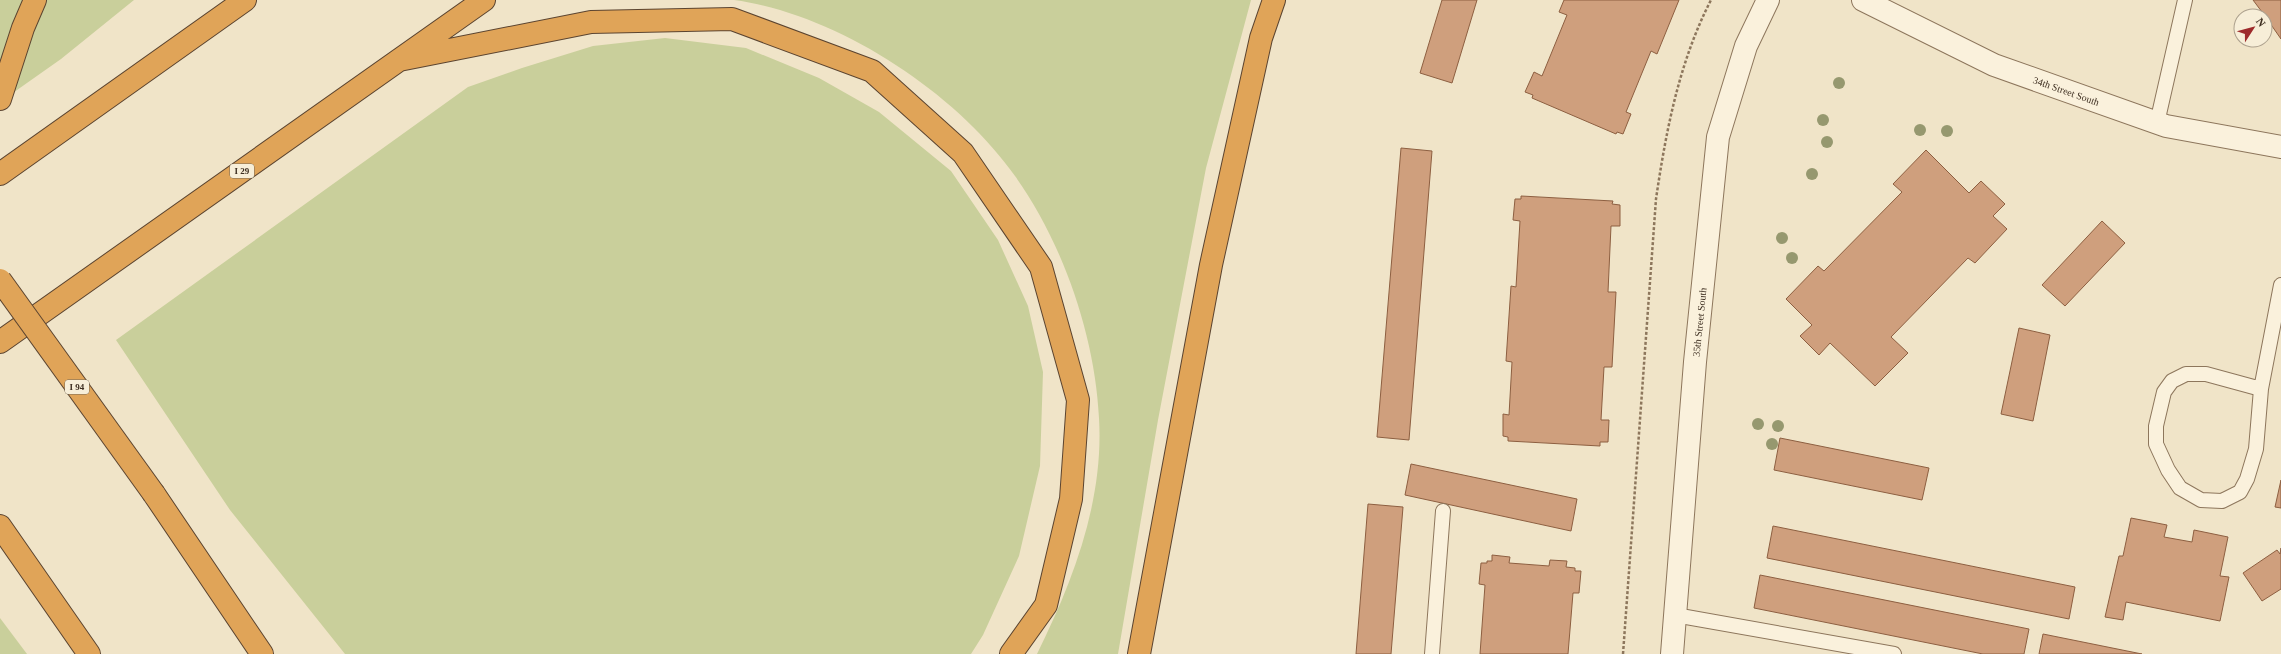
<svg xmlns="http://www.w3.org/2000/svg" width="2281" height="654" font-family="'Times New Roman',serif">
	<rect width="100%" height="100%" fill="#f0e4c8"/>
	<path fill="#c9cf9b" d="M0,0H134L61,59L0,102Z
		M734,0H1251L1206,168L1158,420L1118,654H1037C1073,581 1104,501 1099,418C1095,336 1063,243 1015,176C956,92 837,14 734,0Z
		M665,38L746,48L819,78L879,112L951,171L998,240L1028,306L1043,372L1040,466L1019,556L983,635L971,654H345L230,510L116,340L468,87L522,68L593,46Z
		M0,618L27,654H0Z"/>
	<path fill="#cf9f7d" stroke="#8d5f41" d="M1442,0H1477L1452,83L1420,73Z
		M1564,0H1679L1657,54L1651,51L1626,112L1631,114L1623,134L1617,132L1616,134L1532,98L1533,95L1525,92L1534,72L1542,76L1567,15L1559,12Z
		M2253,0H2281V39L2265,16Z
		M1401,148L1432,151L1409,440L1377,437Z
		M1926,150L1969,193L1981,181L2005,204L1993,216L2007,229L1975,263L1968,258L1891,337L1908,353L1875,386L1830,343L1819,355L1800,336L1812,325L1786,299L1818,266L1824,271L1902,192L1893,184Z
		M1521,196L1613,201L1612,204L1620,205V226H1611L1608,292H1616L1612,367H1604L1601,420H1609L1608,442H1600V446L1508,441V437L1503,436V414L1509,415L1512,362L1506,361L1511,286L1516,287L1520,221L1513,220L1515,199H1521Z
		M2102,221L2125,243L2065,306L2042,285Z
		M2019,328L2050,335L2033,421L2001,414Z
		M1780,438L1929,468L1922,500L1774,470Z
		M1411,464L1577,499L1571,531L1405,495Z
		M2281,480V508L2275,507Z
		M1368,504L1403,507L1391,654H1356Z
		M2131,518L2167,525L2164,537L2192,542L2194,530L2228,537L2220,576L2229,577L2220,621L2126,602L2123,620L2105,617L2119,556H2123Z
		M1773,526L2075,587L2069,619L1767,558Z
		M2281,548V589L2262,601L2243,573L2277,550L2280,554Z
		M1492,555L1510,557L1509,563L1549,566L1550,560L1567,561L1566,567L1575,568V571H1581L1579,593H1573L1568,654H1480L1485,585L1479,584L1481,563H1487V561H1492Z
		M1760,575L2029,629L2024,654H1983L1754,608Z
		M2043,634L2142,654H2039Z"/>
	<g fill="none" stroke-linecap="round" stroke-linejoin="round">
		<defs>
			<path id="lane" d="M2157,123L2185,0
				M2186,374H2206L2261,389L2256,449L2247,479L2240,492L2222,501L2201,500L2180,488L2168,470L2156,444V426L2164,392L2172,381Z
				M2261,389L2281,285
				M1675,615L1894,654
				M1432,654L1443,511"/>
			<g id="street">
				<path id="s1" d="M1863,0L1994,65L2166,126L2281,147"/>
				<path id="s2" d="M1672,654L1695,362L1718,137L1746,46L1768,0"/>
			</g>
			<path id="highway" d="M399,60L591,22L732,19L872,71L963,153L1041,267L1078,400L1071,499L1046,605L1011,654
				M0,99L23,28L35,0
				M0,174L245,0
				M0,342L484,0
				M154,494L262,654
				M0,526L89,654
				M1139,654L1211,265L1261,38L1274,0"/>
		</defs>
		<use href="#lane" stroke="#8d765c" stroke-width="16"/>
		<use href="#street" stroke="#8d765c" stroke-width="24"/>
		<use href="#highway" stroke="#5b4430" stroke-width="24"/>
		<path stroke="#8d765c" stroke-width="2.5" stroke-dasharray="3 2" stroke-linecap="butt" d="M1623,654L1656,199C1666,131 1679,62 1711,0"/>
		<use href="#lane" stroke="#faf1dc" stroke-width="14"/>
		<use href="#street" stroke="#faf1dc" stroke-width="22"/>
		<use href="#highway" stroke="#e0a458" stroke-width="22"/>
		<defs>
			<path id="highway-bridge" d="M0,280L154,494"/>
		</defs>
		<use href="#highway-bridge" stroke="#5b4430" stroke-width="24" stroke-linecap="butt"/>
		<use href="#highway-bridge" stroke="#e0a458" stroke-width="22"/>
	</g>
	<g fill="#96986f">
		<circle cx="1839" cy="83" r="6"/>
		<circle cx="1823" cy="120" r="6"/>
		<circle cx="1920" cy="130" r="6"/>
		<circle cx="1947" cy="131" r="6"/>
		<circle cx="1827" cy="142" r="6"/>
		<circle cx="1812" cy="174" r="6"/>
		<circle cx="1782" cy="238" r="6"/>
		<circle cx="1792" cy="258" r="6"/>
		<circle cx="1758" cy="424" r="6"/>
		<circle cx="1778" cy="426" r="6"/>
		<circle cx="1772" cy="444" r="6"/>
	</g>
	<g text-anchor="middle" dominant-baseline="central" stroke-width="4" stroke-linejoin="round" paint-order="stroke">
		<g fill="#f7eed8" stroke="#756857" stroke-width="1">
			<rect x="230" y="164" width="24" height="14" rx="3"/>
			<rect x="65" y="380" width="24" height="14" rx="3"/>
		</g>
		<g font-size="9" font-weight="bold" fill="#3d2e20">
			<text x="242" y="171">I 29</text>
			<text x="77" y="387">I 94</text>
		</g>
		<g font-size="10" fill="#3d2e20" stroke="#f7eed8">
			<text stroke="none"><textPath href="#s1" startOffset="223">34th Street South</textPath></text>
			<text stroke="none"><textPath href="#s2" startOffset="333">35th Street South</textPath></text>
		</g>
	</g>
	<g transform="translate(2253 28) rotate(54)"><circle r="19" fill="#f7eed8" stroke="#ada18e"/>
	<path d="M0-3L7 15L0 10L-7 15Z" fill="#9e2a2b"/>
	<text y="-6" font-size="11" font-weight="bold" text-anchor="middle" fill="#3d2e20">N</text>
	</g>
</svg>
